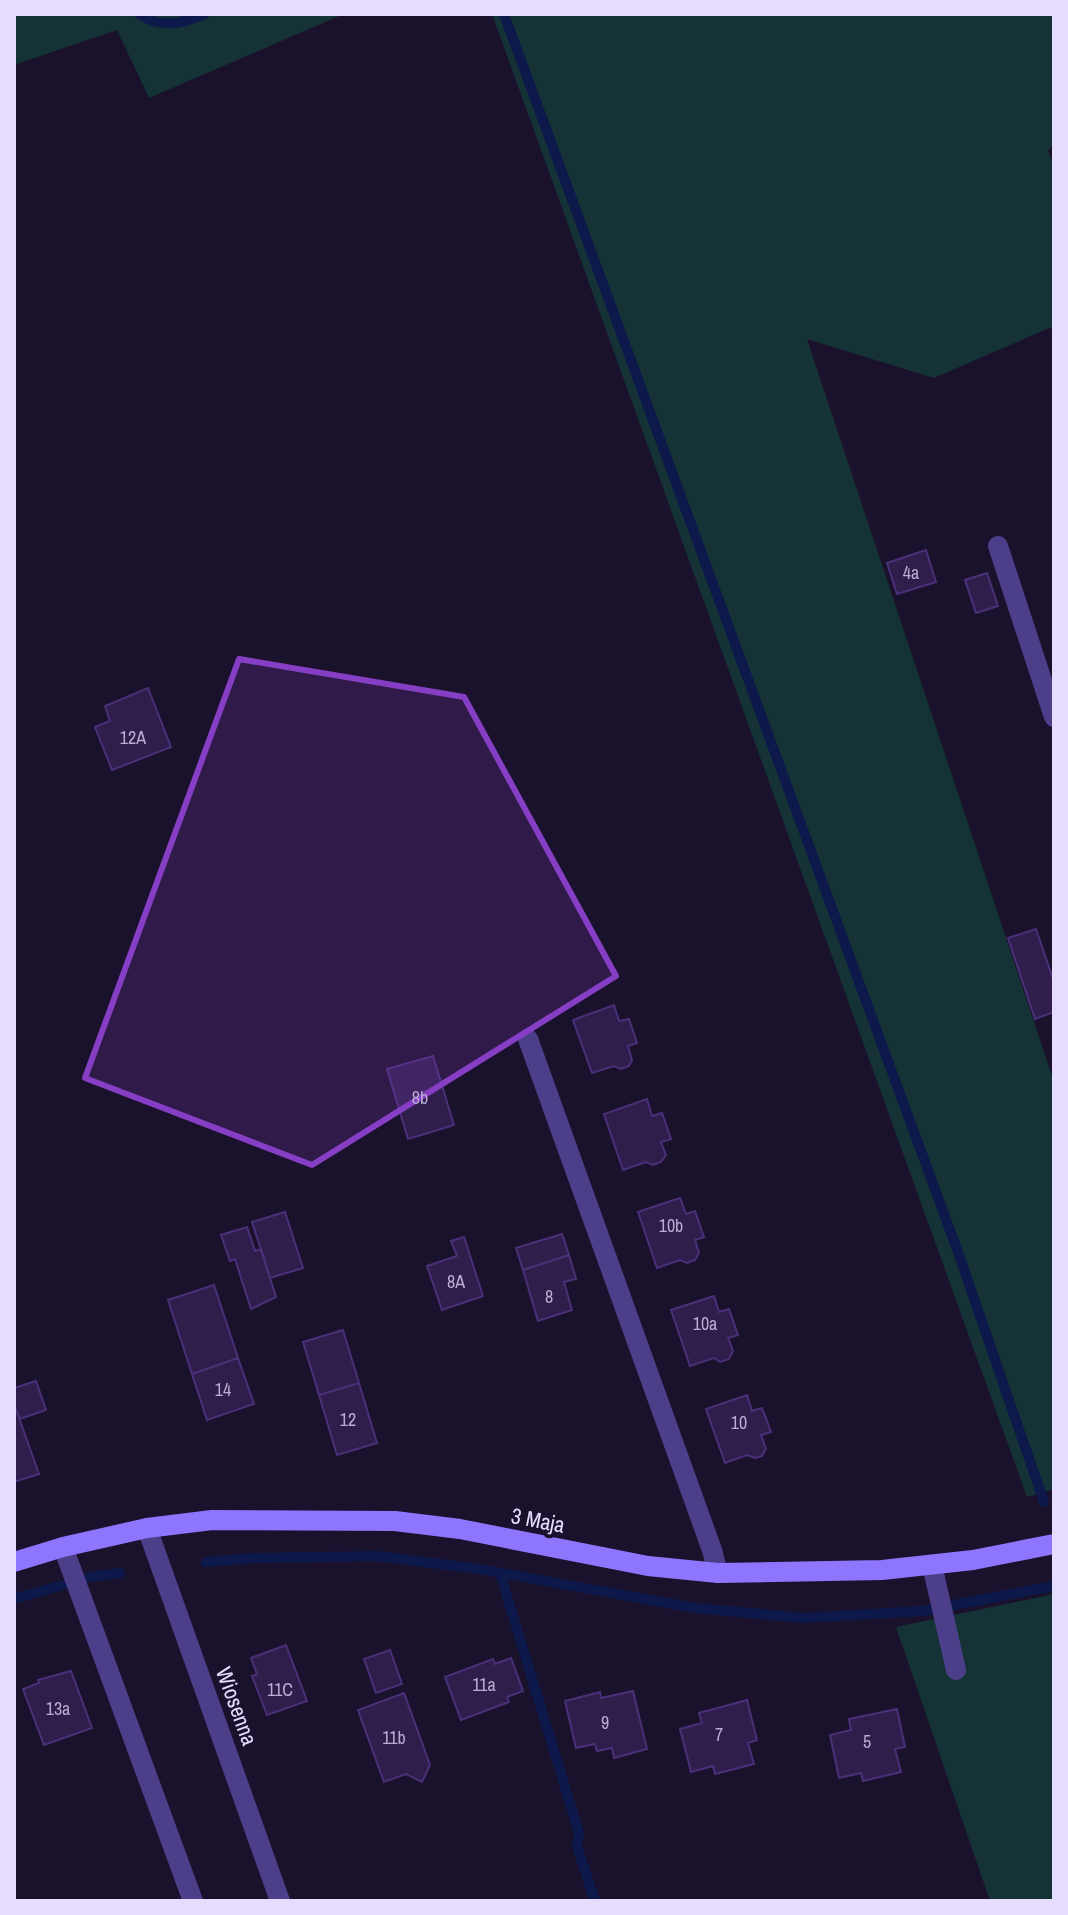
<svg xmlns="http://www.w3.org/2000/svg" width="1068" height="1915" font-family="'Archivo Narrow',sans-serif">
	<rect width="100%" height="100%" fill="#1a122c"/>
	<path fill="#153236" d="M14,14H344L149,98L117,30L14,65Z
		M492,14H1054V144L1048,151L1054,165V326L934,378L807,339L1054,1082V1489L1027,1497Z
		M1054,1594V1901H990L896,1627Z"/>
	<g fill="none" stroke-linecap="round" stroke-linejoin="round">
		<path stroke="#0c194a" stroke-width="10" d="M139,14C160,29 183,24 204,14
			M504,14L958,1252L1044,1502
			M206,1562L254,1558L377,1556L479,1569L695,1608L803,1618L922,1611L1054,1586
			M500,1573L579,1833L577,1846L595,1901
			M14,1599L91,1577L120,1573"/>
	</g>
	<path fill="#2f1e4c" stroke="#4a3078" stroke-width="2" d="M926,550L936,582L897,594L887,563Z
		M987,573L998,606L976,613L965,580Z
		M148,688L171,747L112,770L95,727L110,721L105,706Z
		M1036,929L1054,982V1012L1035,1019L1008,938Z
		M614,1005L619,1021L629,1019L637,1043L628,1046L632,1060L629,1066L621,1069L614,1066L592,1073L573,1020Z
		M433,1056L454,1125L408,1139L387,1069Z
		M647,1099L652,1116L662,1113L671,1139L661,1142L666,1155L661,1162L653,1165L646,1162L623,1170L604,1114Z
		M680,1198L686,1214L695,1211L704,1237L695,1240L699,1253L695,1260L687,1263L680,1260L657,1268L638,1212Z
		M285,1212L303,1268L270,1278L252,1222Z
		M247,1227L255,1251L261,1249L276,1297L251,1309L235,1259L230,1261L221,1235Z
		M562,1234L569,1255L523,1270L516,1248Z
		M464,1237L483,1296L442,1310L427,1266L457,1256L451,1241Z
		M569,1255L576,1279L564,1282L572,1310L538,1321L523,1270Z
		M214,1285L238,1358L192,1374L168,1300Z
		M714,1296L719,1312L729,1309L738,1335L728,1338L733,1351L729,1359L720,1362L714,1358L690,1366L671,1310Z
		M343,1330L359,1383L319,1395L303,1342Z
		M238,1358L254,1404L207,1420L192,1374Z
		M36,1381L46,1410L20,1419L14,1404V1388Z
		M359,1383L377,1443L337,1455L319,1395Z
		M747,1395L752,1411L762,1408L771,1432L761,1435L766,1449L762,1456L755,1458L747,1455L725,1463L706,1409Z
		M14,1404L39,1474L14,1482Z
		M286,1645L307,1701L267,1715L252,1676L257,1674L251,1658Z
		M390,1650L402,1684L376,1693L364,1659Z
		M511,1658L523,1691L507,1697L509,1702L461,1720L445,1677L493,1659L495,1664Z
		M71,1671L92,1728L44,1745L23,1689L39,1683L38,1680Z
		M633,1691L647,1749L614,1758L612,1748L597,1751L595,1744L576,1748L565,1701L600,1692L601,1698Z
		M404,1693L430,1765L422,1782L406,1774L384,1782L358,1710Z
		M747,1700L757,1740L748,1743L754,1764L715,1774L713,1766L691,1772L680,1729L702,1723L699,1713Z
		M897,1709L905,1747L895,1749L901,1772L863,1781L861,1773L839,1778L830,1735L851,1730L849,1719Z"/>
	<g fill="none" stroke-linecap="round" stroke-linejoin="round">
		<path stroke="#4d3e8a" stroke-width="20" d="M998,546L1054,717
			M528,1039L712,1550L718,1573
			M63,1547L193,1901
			M932,1565L956,1670"/>
		<path stroke="#4d3e8a" stroke-width="20" d="M147,1528L280,1901"/>
		<path stroke="#8e75fd" stroke-width="20" d="M14,1562L63,1547L147,1528L212,1520L395,1521L460,1529L648,1566L718,1573L882,1570L973,1560L1054,1544"/>
	</g>
	<path fill="#863ec5" fill-opacity="0.2" stroke="#863ec5" stroke-width="6" stroke-linejoin="round" d="M239,659L464,697L616,976L312,1165L85,1078Z"/>
	<g text-anchor="middle" dominant-baseline="central" stroke-width="8" stroke-linejoin="round" paint-order="stroke">
		<g font-size="18" fill="#b8add2">
			<text x="911" y="572">4a</text>
			<text x="133" y="737">12A</text>
			<text x="420" y="1097">8b</text>
			<text x="671" y="1225">10b</text>
			<text x="456" y="1281">8A</text>
			<text x="549" y="1296">8</text>
			<text x="705" y="1323">10a</text>
			<text x="223" y="1389">14</text>
			<text x="348" y="1419">12</text>
			<text x="739" y="1422">10</text>
			<text x="484" y="1684">11a</text>
			<text x="280" y="1689">11C</text>
			<text x="58" y="1708">13a</text>
			<text x="605" y="1722">9</text>
			<text x="719" y="1734">7</text>
			<text x="394" y="1737">11b</text>
			<text x="867" y="1741">5</text>
		</g>
		<g font-size="22" fill="#e6ddfe" stroke="#1a122c">
			<text transform="translate(538 1520) rotate(11)">3 Maja</text>
			<text transform="translate(237 1706) rotate(70)">Wiosenna</text>
		</g>
	</g>
	<rect width="1068" height="1915" fill="none" stroke="#e6ddfe" stroke-width="32"/>
</svg>
